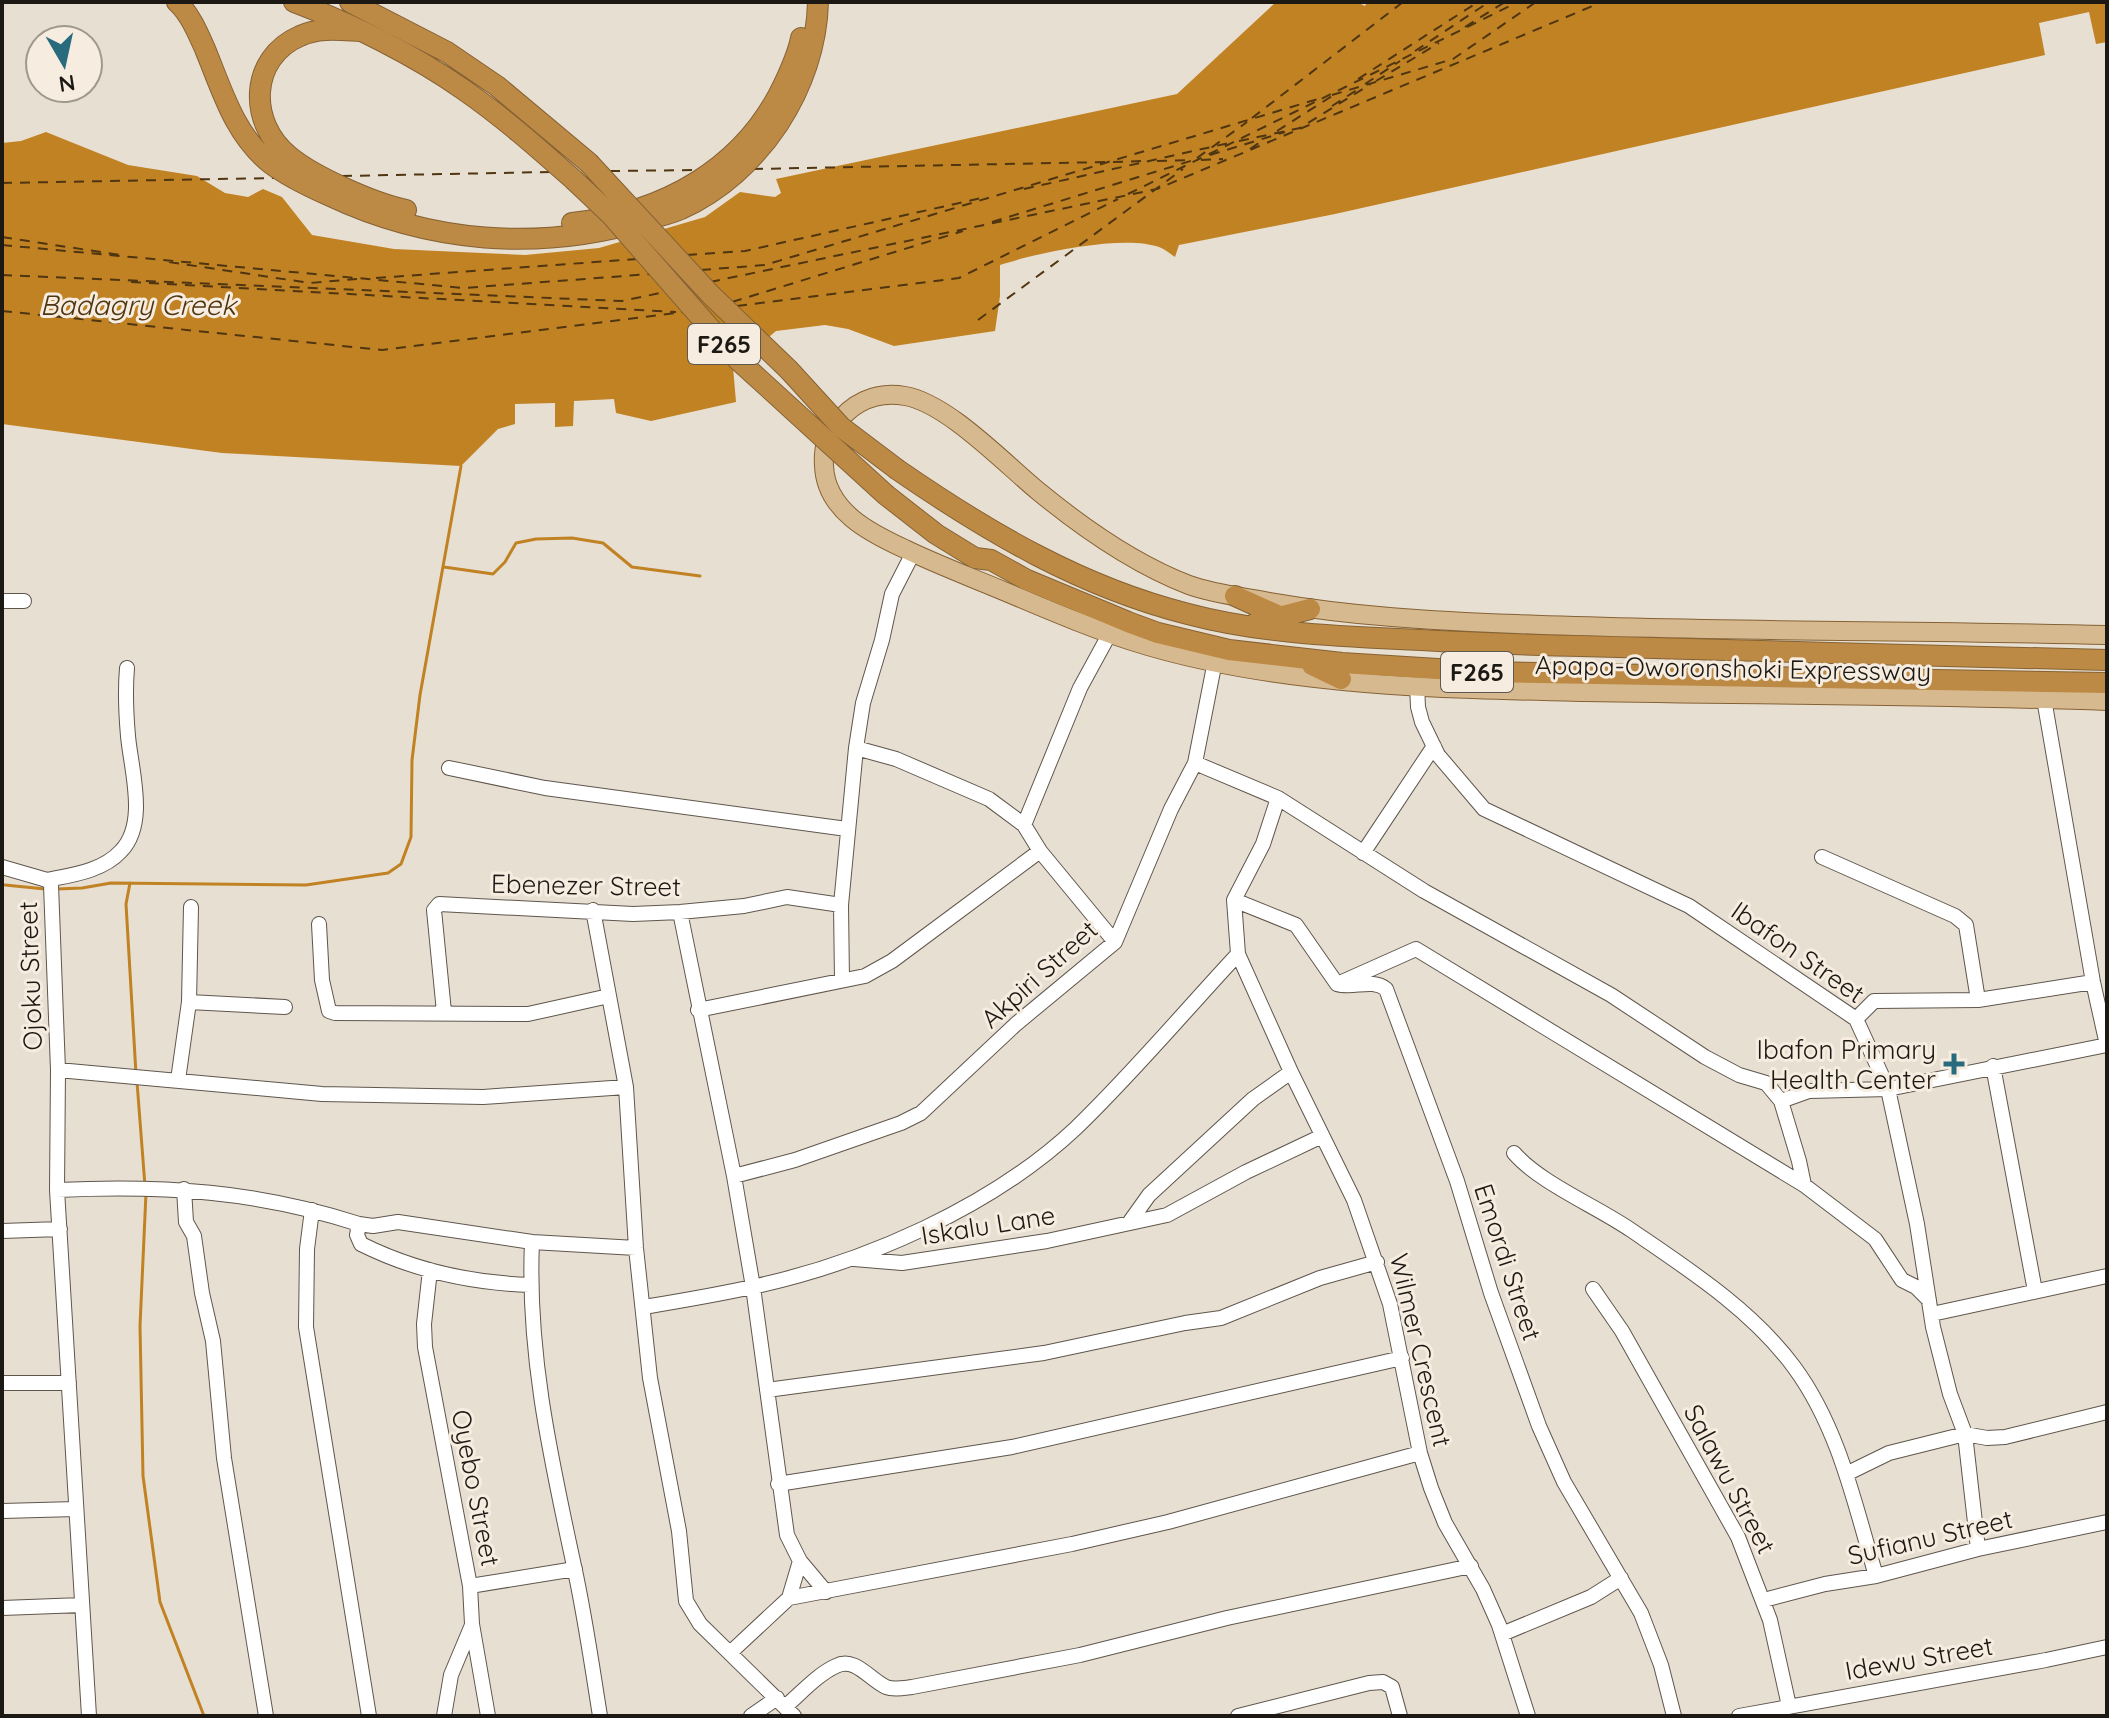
<svg xmlns="http://www.w3.org/2000/svg" width="2109" height="1718" font-family="Quicksand,sans-serif">
	<rect width="100%" height="100%" fill="#e8dfd3"/>
	<path fill="#c08223" d="M1276,2H1357L1365,6L1367,2H2107V42L2096,44L2089,12L2039,23L2045,55L1335,214L1179,245L1175,257C1170,254 1165,249 1159,247C1124,234 1036,253 1000,265V296L995,331L894,346L848,329L825,325L776,331L733,367L736,402L651,421L616,413L614,399L574,401L573,426L555,427V403L515,404V424L498,429L461,466L222,453L2,424V143L21,141L46,132L128,165L197,176L225,193L248,197L263,189L282,197L312,235L394,249L525,255L599,248L705,217L740,192L775,197L781,193L776,179L1177,94Z"/>
	<g fill="none" stroke-linecap="round" stroke-linejoin="round">
		<path stroke="#c08223" stroke-width="3" d="M444,567L493,574L505,562L516,543L536,539L572,538L603,543L632,567L700,576
			M130,883L126,904L136,1074
			M5,885L45,889
			M57,889L82,888L111,883L306,885L388,873L401,864L411,837L412,760L420,695L461,466
			M137,1082L145,1186
			M146,1193L140,1326L143,1476L160,1602L204,1716"/>
		<path stroke="#4f3510" stroke-width="2" stroke-dasharray="10 8" stroke-linecap="butt" d="M1465,27L1505,2
			M1415,51L1489,2
			M1358,79L1478,2
			M1376,81L1439,43
			M1365,84L1400,61
			M1332,95L1453,59L1536,2
			M1332,106L1360,88
			M1252,118L1403,2
			M1277,131L1332,96
			M1239,141L1300,128L1371,84
			M1250,149L1262,141
			M1210,155L1285,132
			M1197,158L1247,122
			M1201,160L1223,159
			M1157,161L1191,160
			M1113,162L1143,161
			M753,169L1107,162
			M610,171L699,170
			M342,176L551,172
			M2,183L275,178
			M1024,189L1229,143
			M1128,194L1518,2
			M992,222L1197,159
			M2,237L120,255
			M2,245L464,288L651,274
			M687,255L745,251L986,197
			M169,262L310,283L357,279
			M701,270L765,265L1318,99
			M2,275L622,301L665,292
			M376,278L637,259
			M131,282L676,312
			M710,282L1157,189L1602,2
			M732,302L963,231
			M737,306L959,278L1118,199
			M2,311L382,350L683,312
			M978,320L1183,169"/>
		<defs>
			<path id="minor" d="M2,601H24
				M1417,685L1418,707L1422,722L1438,755L1484,809L1689,906L1856,1019L1888,1089L1917,1224L1933,1327L1950,1394L1965,1434L1978,1549
				M2044,699L2093,982L2107,1045
				M856,748L896,759L989,799L1024,825L1040,851L1115,942
				M1195,763L1278,798L1424,891L1611,995L1705,1057L1739,1075L1766,1083L1781,1101L1809,1091L1888,1089L2107,1045
				M449,768L545,788L847,829
				M1024,825L1080,688L1110,633
				M1363,853L1434,746
				M1822,857L1955,916L1966,925L1978,1000
				M2,867L47,880L51,885L58,1070L57,1190L89,1716
				M47,880C72,875 103,871 121,851C148,823 131,770 128,736C126,713 125,691 127,668
				M1234,900L1296,925L1337,984C1353,989 1372,978 1386,989L1457,1181L1491,1293L1539,1426L1564,1482L1641,1613L1661,1665L1674,1716
				M593,910L626,1087L636,1248L650,1378L679,1531L686,1601L700,1624L794,1716
				M680,912L734,1176L753,1287L787,1535L800,1561L789,1598
				M319,924L322,980L329,1011L335,1013L528,1014L609,996
				M1238,954L1291,1072L1354,1200L1390,1304L1420,1453L1431,1488L1445,1523L1483,1589L1499,1625L1528,1716
				M842,980L841,905L856,748L863,703L882,640L892,594L913,553
				M1342,982L1416,949L1804,1185L1875,1239L1902,1280L1916,1287L1929,1300
				M189,1002L285,1007
				M698,1010L865,976L892,961L1040,851
				M444,1012L434,910L439,904L633,914L680,912L744,906L787,897L841,905
				M1856,1019L1874,1001L1978,1000L2093,982
				M1993,1066L2035,1291
				M58,1070L322,1094L483,1097L626,1087
				M178,1080L189,1002L191,907
				M1781,1101L1799,1161L1804,1185
				M1514,1153C1540,1183 1596,1206 1631,1230C1688,1269 1752,1310 1794,1367C1839,1428 1855,1505 1876,1576
				M734,1176L795,1160L901,1123L921,1113L1016,1024L1115,942L1171,809L1195,763L1215,661
				M184,1189L186,1222L194,1236L202,1293L213,1341L224,1458L266,1716
				M57,1190C163,1185 258,1191 359,1224L373,1226L398,1222L532,1242L636,1248
				M312,1210L307,1249L306,1327L369,1716
				M1129,1223L1149,1195L1253,1099L1291,1072
				M359,1224L357,1235L361,1244C413,1270 473,1283 530,1285
				M2,1231L60,1229
				M532,1242C527,1353 551,1459 574,1566C585,1616 592,1666 600,1716
				M854,1259L902,1263L1047,1241L1167,1215L1246,1172L1322,1136
				M430,1270L424,1324L425,1347L470,1586L472,1624L488,1716
				M1593,1289L1622,1331L1738,1537L1770,1620L1789,1706
				M644,1307C680,1301 716,1295 752,1287C864,1263 992,1207 1076,1128C1133,1073 1184,1012 1238,954L1234,900L1263,844L1278,798
				M1932,1314L2107,1276
				M2,1383H69
				M767,1390L1044,1353L1185,1323L1221,1318L1320,1278L1377,1262
				M1846,1474L1889,1453L1965,1434L1987,1438L2005,1437L2107,1412
				M778,1484L1012,1447L1402,1358
				M2,1511L76,1509
				M800,1561L826,1592
				M470,1586L575,1569
				M1764,1600L1825,1584L1876,1576L1978,1549L2107,1522
				M2,1608L82,1605
				M1502,1634L1591,1597L1621,1578
				M731,1652L789,1598L1072,1544L1168,1522L1420,1453
				M786,1706C801,1693 818,1674 836,1666C855,1656 870,1680 886,1687C894,1690 903,1688 912,1687L1080,1655L1227,1618L1471,1566
				M444,1716L451,1675L472,1625
				M751,1716L777,1698
				M1238,1716L1369,1683L1383,1682L1392,1687L1400,1716
				M1739,1716L2046,1660L2107,1647"/>
			<path id="major" d="M2107,635C1910,630 1713,632 1516,624C1433,621 1351,616 1270,602C1243,597 1214,594 1189,585C1134,564 1083,528 1038,491C1004,463 947,403 905,396C875,391 851,403 834,427C825,438 823,452 824,466C826,511 870,533 905,549C938,565 973,578 1006,592C1053,612 1100,632 1148,646C1284,686 1443,689 1585,692C1759,695 1933,695 2107,701"/>
			<path id="highway" d="M177,2C190,14 198,33 205,49C222,90 234,134 270,163C287,176 308,186 328,195C429,243 539,252 646,220C658,216 671,214 681,209C760,173 816,87 818,2
				M294,2C350,23 416,56 464,90C503,117 539,149 574,180
				M350,2L447,52L497,86L589,163
				M360,31C340,30 319,27 300,36C249,58 248,123 289,156C314,177 374,203 406,210
				M572,223C663,213 744,169 784,84C791,69 798,54 801,38
				M898,470C988,532 1081,587 1188,614C1256,632 1329,636 1399,639C1460,642 1520,645 1581,646C1756,651 1932,656 2107,660
				M886,495L936,534L975,558L991,560L1027,580L1128,622L1158,633L1229,650L1342,663L1486,672L2107,683
				M1235,596L1284,618
				M1256,623L1310,609
				M1312,665L1341,679"/>
		</defs>
		<use href="#minor" stroke="#5f564c" stroke-width="16"/>
		<use href="#major" stroke="#856234" stroke-width="20"/>
		<use href="#highway" stroke="#856234" stroke-width="22"/>
		<use href="#minor" stroke="#fff" stroke-width="14"/>
		<use href="#major" stroke="#d7b98f" stroke-width="18"/>
		<use href="#highway" stroke="#bd8a45" stroke-width="20"/>
		<defs>
			<path id="highway-bridge" d="M589,163L711,295L789,370L841,427L898,470
				M574,180L611,215L738,360L886,495"/>
		</defs>
		<use href="#highway-bridge" stroke="#856234" stroke-width="22" stroke-linecap="butt"/>
		<use href="#highway-bridge" stroke="#bd8a45" stroke-width="20"/>
	</g>
	<path fill="#286b7d" stroke="#f6ece0" stroke-width="3" d="M1950 1052h8v8h8v8h-8v8h-8v-8h-8v-8h8z"/>
	<g text-anchor="middle" dominant-baseline="central" stroke-width="6" stroke-linejoin="round" paint-order="stroke">
		<g fill="#f6ece0" stroke="#5d5851" stroke-width="2">
			<rect x="688" y="324" width="72" height="40" rx="6"/>
			<rect x="1441" y="652" width="72" height="40" rx="6"/>
		</g>
		<g font-size="24" font-weight="bold" fill="#1c1914">
			<text x="724" y="344">F265</text>
			<text x="1477" y="672">F265</text>
		</g>
		<g font-size="26" fill="#1c1914" stroke="#f6ece0">
			<text transform="translate(1733 668) rotate(1)">Apapa-Oworonshoki Expressway</text>
			<text transform="translate(586 885) rotate(1)">Ebenezer Street</text>
			<text transform="translate(1798 952) rotate(35)">Ibafon Street</text>
			<text transform="translate(1039 974) rotate(-42)">Akpiri Street</text>
			<text transform="translate(30 976) rotate(-92)">Ojoku Street</text>
			<text transform="translate(988 1225) rotate(-9)">Iskalu Lane</text>
			<text transform="translate(1508 1262) rotate(72)">Emordi Street</text>
			<text transform="translate(1421 1350) rotate(77)">Wilmer Crescent</text>
			<text transform="translate(1730 1479) rotate(62)">Salawu Street</text>
			<text transform="translate(476 1488) rotate(79)">Oyebo Street</text>
			<text transform="translate(1930 1537) rotate(-13)">Sufianu Street</text>
			<text transform="translate(1919 1658) rotate(-10)">Idewu Street</text>
		</g>
		<g font-size="26" fill="#1c1914" stroke="#f6ece0" text-anchor="end">
			<text x="1936" y="1049">Ibafon Primary<tspan x="1936" dy="30">Health Center</tspan></text>
		</g>
		<g font-size="28" font-style="italic" fill="#4f3510" stroke="#f6ece0">
			<text x="138" y="304">Badagry Creek</text>
		</g>
	</g>
	<rect width="2109" height="1718" fill="none" stroke="#1c1914" stroke-width="8"/>
	<g transform="translate(64 64) rotate(171)"><circle r="38" fill="#f6ece0" stroke="#9f988e" stroke-width="2"/>
	<path d="M0-6L14 30L0 20L-14 30Z" fill="#286b7d"/>
	<text y="-12" font-size="22" font-weight="bold" text-anchor="middle" fill="#1c1914">N</text>
	</g>
</svg>
